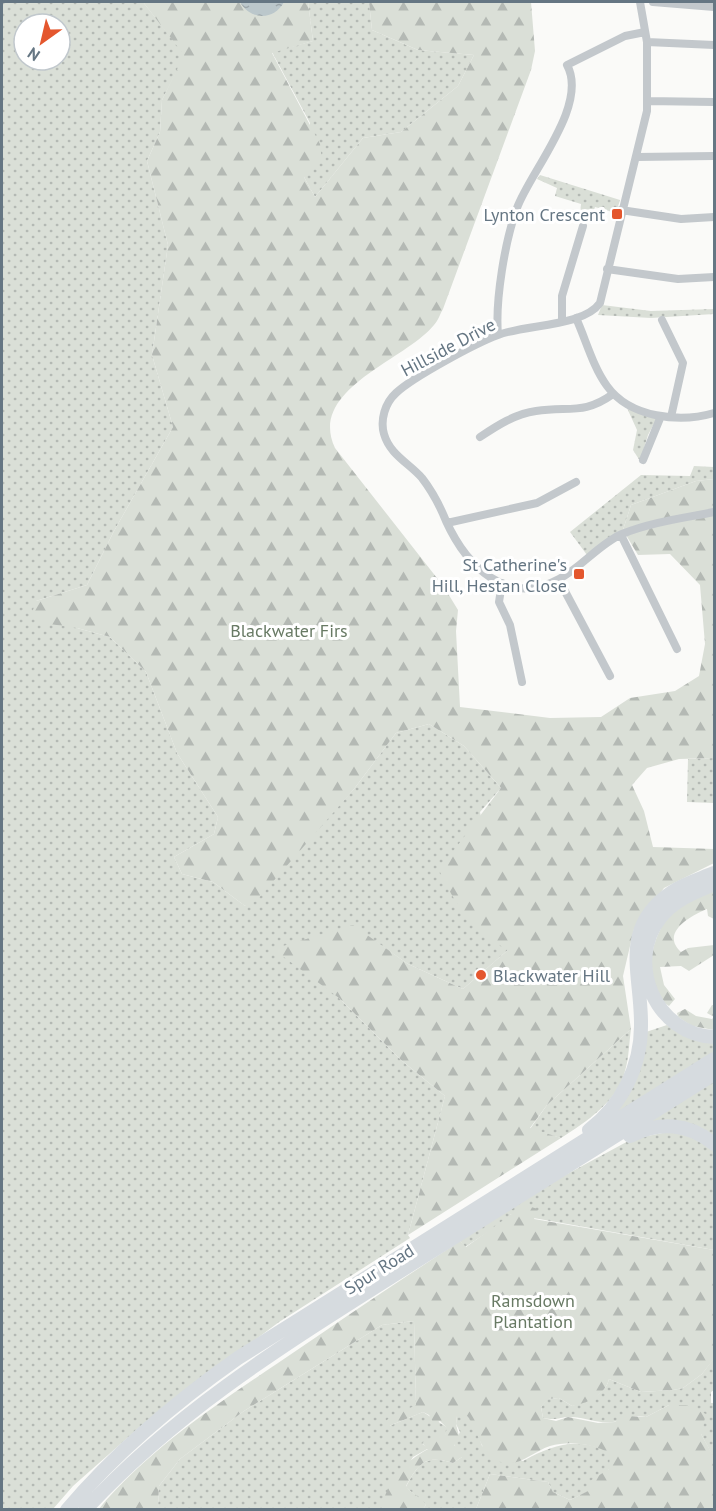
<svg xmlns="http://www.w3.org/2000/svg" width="716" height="1511" font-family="'PT Sans',sans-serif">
	<defs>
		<pattern id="grass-dots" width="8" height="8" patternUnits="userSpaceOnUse" patternTransform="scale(1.5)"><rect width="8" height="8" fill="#dadfd7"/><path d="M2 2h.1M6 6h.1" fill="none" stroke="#b4b9b4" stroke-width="1.8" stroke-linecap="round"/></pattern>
		<pattern id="forest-firs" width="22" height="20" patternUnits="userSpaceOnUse" patternTransform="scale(1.5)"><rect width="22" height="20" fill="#dadfd7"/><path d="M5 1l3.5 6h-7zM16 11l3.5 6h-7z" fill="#b4b9b4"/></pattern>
		<pattern id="water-ripples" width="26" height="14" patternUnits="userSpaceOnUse" patternTransform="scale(1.5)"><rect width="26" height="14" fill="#bbc7cb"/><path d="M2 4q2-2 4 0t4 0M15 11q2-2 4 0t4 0" fill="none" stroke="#9ca6aa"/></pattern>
	</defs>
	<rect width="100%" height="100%" fill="#fafaf8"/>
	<path fill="url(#grass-dots)" fill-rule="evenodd" d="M2,2H143L185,55L162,100L160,132L147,161L168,245L152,355L173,427L114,531L87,585L36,601L77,628L110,637L146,672L177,753L218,817L214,834L174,857L182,874L213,882L245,906L354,789L396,733L429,724L464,746L501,788L480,812L508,950L463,989L408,964L353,926L339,998L401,1060L445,1096L408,1235L410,1238L279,1322L142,1425L73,1486L53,1509L2,1510ZM24,24H60V60H24Z
		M308,2H369L372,30L418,50L474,55L458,86L401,132L363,138L315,197L304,177L310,123L272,52L313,41Z
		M540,175L620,200L616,213L595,207L591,219L580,216L581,204L555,196L557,188L537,179Z
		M602,305L651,311L714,309V314L651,318L598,315Z
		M627,408L657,418L648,435L640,461L633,450L637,430Z
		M694,466L714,467V479L696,481L631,505L623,530L587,555L570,532L641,475L690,476Z
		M714,758V803L687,802L688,759Z
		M667,1025L684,1035L714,1041V1054L614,1116L646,1032Z
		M631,1029C629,1043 629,1058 625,1071C618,1101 586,1122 561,1138L530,1129L547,1105Z
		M714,1080V1138L647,1122Z
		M678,1130L714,1149V1250L511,1214L508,1219L465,1247L460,1241L532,1193L632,1139Z
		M414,1321L416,1405L389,1426L423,1412L448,1428L445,1436L422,1444L429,1448L413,1457L382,1509L153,1510L158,1507L159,1486L180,1459L244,1411L382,1325Z
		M714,1358V1390L711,1392V1403H714V1458L701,1434L669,1405L646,1417C633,1414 625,1420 613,1422C598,1424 585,1417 570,1417C559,1417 557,1421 543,1418L541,1407L547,1399L559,1398L572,1406C588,1400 605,1396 609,1379L641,1392L673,1390L683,1388L702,1374Z
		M457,1416H467L475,1425L482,1446L523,1461C554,1444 577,1437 610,1452V1468L589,1491L570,1500L553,1492L548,1482L490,1474L476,1509H423L426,1505L406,1487C419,1462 425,1455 453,1463L462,1457L454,1444L460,1432L456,1424Z"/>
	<path fill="url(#forest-firs)" d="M143,2H308L313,41L272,53L320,144L322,161L304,177L315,197L363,138L401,132L458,86L474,55L418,50L372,30L369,2H531L535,51L531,70L443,309C440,314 438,321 434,325C406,360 307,389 335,448L444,587L458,610L456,631L460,707L550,718L601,717L630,698L675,691L699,676L705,644L700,585L670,554L638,555L623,530L631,505L696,481L714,479V758L679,759L647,768L632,785L644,811L653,847L714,849V863L664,888L634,929L623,976L631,1029L547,1105L530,1128L561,1138L408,1235L445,1096L401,1060L339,998L273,949L353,925L408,964L463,989L508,950C472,930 456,906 439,870L501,788L464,746L429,724L396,733L354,789L256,901L245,906L213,882L182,874L174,857L214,834L218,817L177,753L146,672L110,637L77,628L43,623L32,613L36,601L87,585L114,531L173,427L152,355L168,245L147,161L160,132L162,100L184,55Z
		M714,889V919L708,916L707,909C690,916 660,933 681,952L688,948L714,945V955L689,971L681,966L660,967L664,985L675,999L669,1006C637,988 652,932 673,911C683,901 702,896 714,889Z
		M712,1005H714V1030L692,1026L678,1017L677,1013L685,1009L696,1016L712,1019L714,1017L707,1013Z
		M524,1205L538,1209L534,1219L714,1250L713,1360L702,1374L683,1388L673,1390L641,1392L609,1379C605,1395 588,1403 572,1406L559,1398L548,1399L541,1407L543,1418L556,1421L568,1417L598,1423L615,1422L624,1416L646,1417L669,1405H686L706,1414L701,1434L714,1457V1509H476L490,1474L548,1482L553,1492L570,1500L588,1491L590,1481L609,1469L610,1453C593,1444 570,1440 550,1446C531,1452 516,1472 494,1459C479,1450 478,1428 467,1416H457L456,1424L460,1440L454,1445L463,1451L462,1457L453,1463C425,1455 420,1462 406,1486C412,1495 421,1496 426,1505L423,1509H382C386,1481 404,1462 428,1449L422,1443L436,1435H445L447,1428L440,1421L434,1424L429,1415L423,1412L389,1426L383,1424L389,1418L416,1405L414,1321L382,1325L244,1411L180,1459L159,1486L158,1508L98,1510C148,1450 214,1406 278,1363C338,1322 399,1281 460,1241L466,1247Z"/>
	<path fill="url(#water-ripples)" d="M240,2H284C274,21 250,20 240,2Z"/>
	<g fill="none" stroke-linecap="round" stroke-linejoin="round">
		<path stroke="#c3c8cc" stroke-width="8" d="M640,2L647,42V111L600,303C583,327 526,324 498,335C476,343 413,377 396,393C385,403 380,420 384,434C390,455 409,463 422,478C432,491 440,506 446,521C466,565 507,608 559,579C582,567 599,544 622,534C651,522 684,518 714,512
			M653,2L714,7
			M647,42L714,45
			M647,101L714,102
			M637,157L714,156
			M621,210L681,219L714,217
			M607,269L678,279L714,277
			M576,318C586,340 593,367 607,386C630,418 680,423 714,413
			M662,320L683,363L671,417
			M562,321V296L583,226
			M498,335C495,300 505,241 517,208C530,172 589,105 567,65L625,36L645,32
			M480,437C498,425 515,414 536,411C569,406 584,415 613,394
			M643,460L661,416
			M447,523L537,503L576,482
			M621,535L677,649
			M559,580L610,676
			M502,583L499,602L510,625L522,682"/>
		<path stroke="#d6dbdf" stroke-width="14" d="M714,884C695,892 674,900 660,918C625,963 656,1035 714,1037
			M589,1130C621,1106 641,1067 641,1026C642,974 618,928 672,892C685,883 700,879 714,873
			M630,1136C659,1121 689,1123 714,1144
			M67,1510C116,1452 177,1401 238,1358L714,1059
			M85,1510C174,1413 282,1346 391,1277C499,1209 607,1142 714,1074"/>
	</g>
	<g fill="#e4572e" stroke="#fff" stroke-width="2">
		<rect x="611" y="208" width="12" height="12" rx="3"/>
		<rect x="573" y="568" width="12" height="12" rx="3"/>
		<circle cx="481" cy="975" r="6"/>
	</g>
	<g text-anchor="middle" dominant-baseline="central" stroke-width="6" stroke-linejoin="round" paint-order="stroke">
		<g font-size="18" fill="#657683" stroke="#fff" text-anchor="end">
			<text x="605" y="214">Lynton Crescent</text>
			<text x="567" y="564">St Catherine's<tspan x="567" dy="21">Hill, Hestan Close</tspan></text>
			<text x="493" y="975" text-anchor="start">Blackwater Hill</text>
		</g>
		<g font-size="18" fill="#657683" stroke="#fff">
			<text transform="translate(448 347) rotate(-28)">Hillside Drive</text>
			<text transform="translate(379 1269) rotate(-32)">Spur Road</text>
		</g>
		<g font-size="18" fill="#687a64" stroke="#fff">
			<text x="289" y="630">Blackwater Firs</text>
			<text x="533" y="1300">Ramsdown<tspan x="533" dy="21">Plantation</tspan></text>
		</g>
	</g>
	<rect width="716" height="1511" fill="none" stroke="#657683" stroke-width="6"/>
	<g transform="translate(42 42) rotate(214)"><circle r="28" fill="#ffffff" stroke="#c1c8cd" stroke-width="1.5"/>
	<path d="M0-4.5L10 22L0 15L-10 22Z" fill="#e4572e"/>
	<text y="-9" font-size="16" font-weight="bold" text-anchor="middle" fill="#657683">N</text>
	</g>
</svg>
